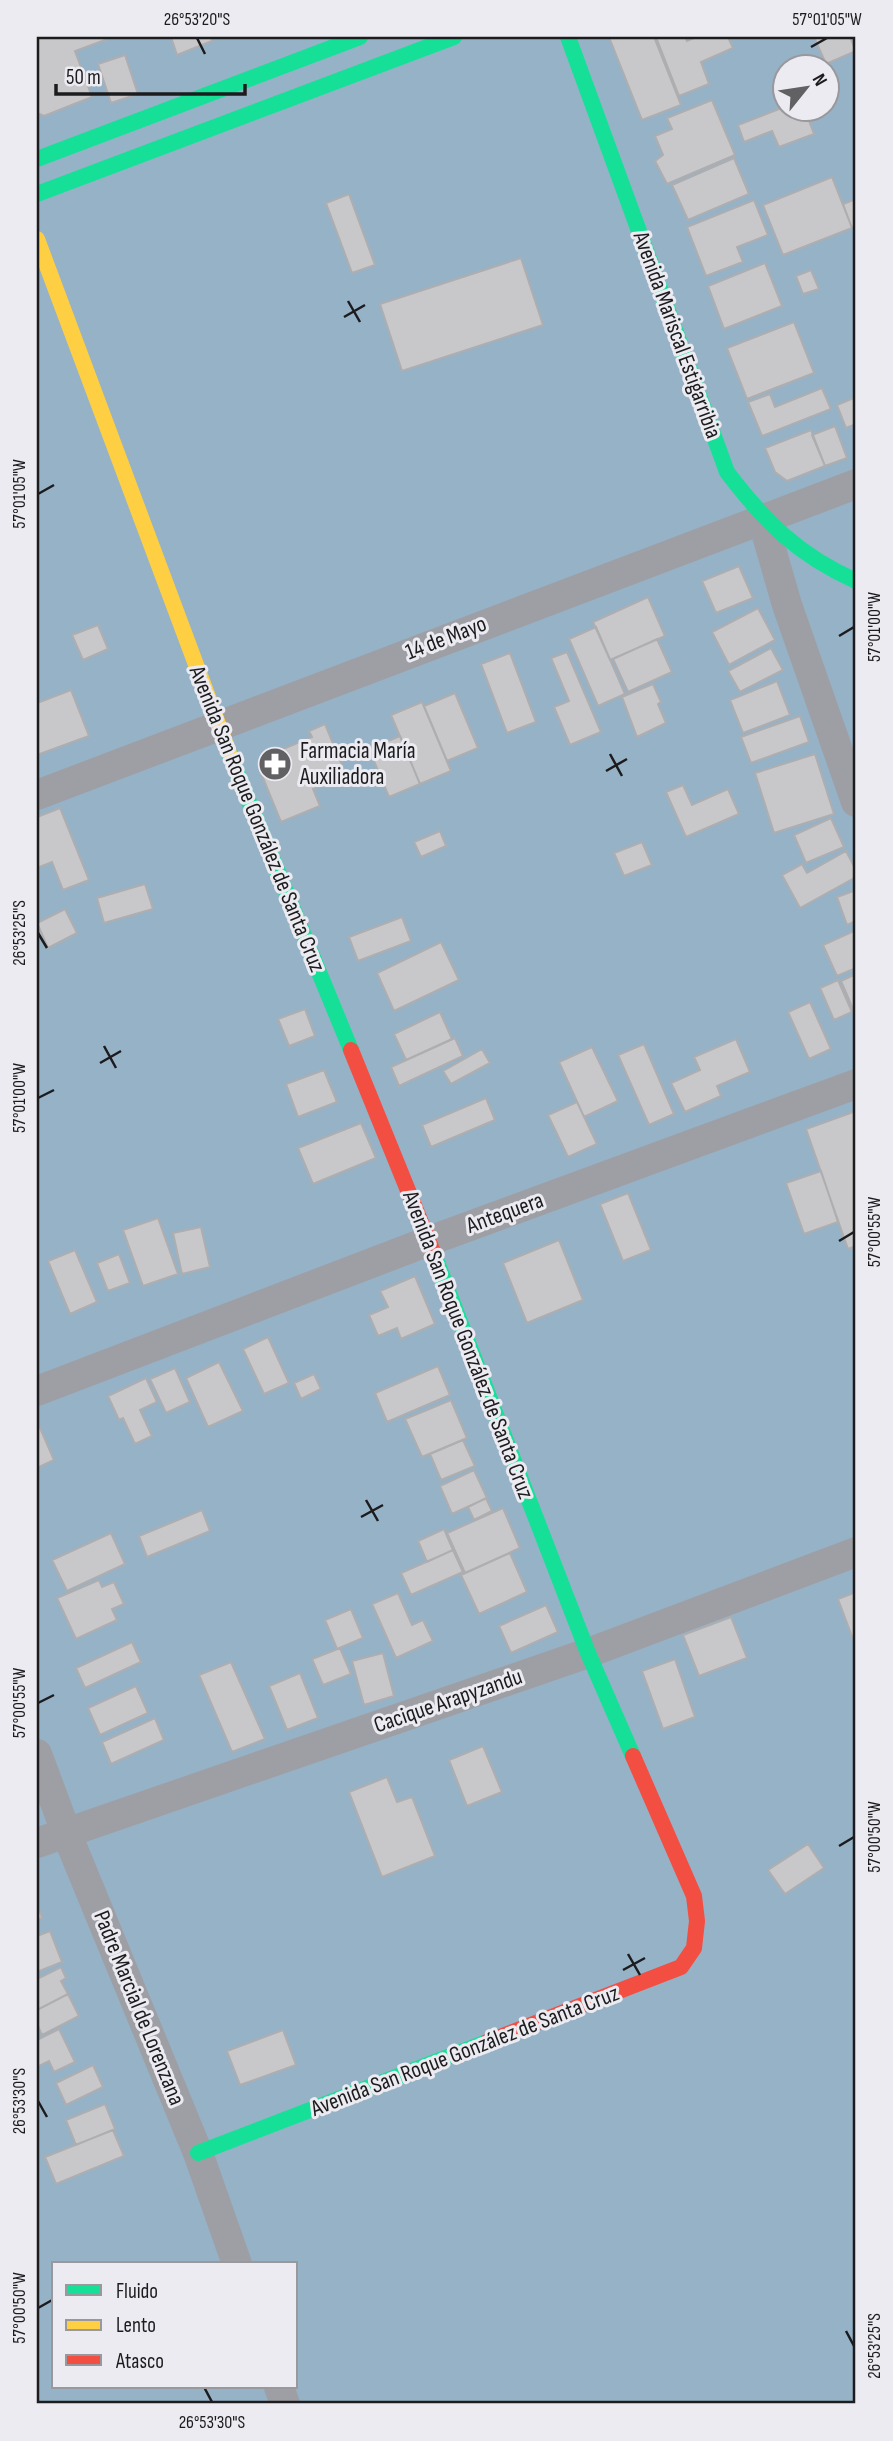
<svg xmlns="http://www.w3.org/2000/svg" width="893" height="2441" font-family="'Sofia Sans Condensed',sans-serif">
	<rect width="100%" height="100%" fill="#e0dfe2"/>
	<path fill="#96b2c7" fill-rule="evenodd" d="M37,37H856V2404H37ZM784,66H826V108H784ZM54,2264H296V2387H54Z"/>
	<path fill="#c8c7c9" stroke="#aeaeb0" stroke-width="2" d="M37,37H113L75,51L92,97L44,116L37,113Z
		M171,37H211L212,41L177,55Z
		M609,37H654L681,105L642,120Z
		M656,37H685L687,41L696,37H728L733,48L701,62L709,84L679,96Z
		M814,37H850L856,51L826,64Z
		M125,55L138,94L111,103L98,64Z
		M712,100L735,155L667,184L655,161L663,155L655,136L672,129L667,118Z
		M784,107V108H804L814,134L779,147L772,131L744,142L738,125Z
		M734,158L749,194L688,220L672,185Z
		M832,177L852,228L783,255L763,205Z
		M349,194L375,265L352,273L326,203Z
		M856,199V226L852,228L843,204Z
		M754,200L768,235L737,247L743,262L706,276L687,227Z
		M521,258L543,325L402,371L380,304Z
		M765,263L782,306L724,329L708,286Z
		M811,270L819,289L803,294L796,276Z
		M794,322L814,373L747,399L727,348Z
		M822,388L831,409L762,436L748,402L770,394L775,407Z
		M856,397V424L846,428L837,405Z
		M835,426L847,458L825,466L812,435Z
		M811,430L825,466L787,481L775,472L765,448Z
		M739,566L753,598L716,613L702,581Z
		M648,597L665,636L610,660L593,622Z
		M758,608L775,640L729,665L712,632Z
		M98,625L108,649L83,660L72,635Z
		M596,627L625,694L598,706L569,639Z
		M657,639L672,672L628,692L613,659Z
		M771,648L783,670L740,692L728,671Z
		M567,652L601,732L570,745L554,707L569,701L551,658Z
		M510,653L536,722L507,733L481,664Z
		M777,681L790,715L743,733L730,700Z
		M653,684L661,702L658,704L666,723L637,737L622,697Z
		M71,690L89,736L37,755V703Z
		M455,693L478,748L447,761L424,706Z
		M422,702L451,771L420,784L391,715Z
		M800,716L809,742L751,763L741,737Z
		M325,724L346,775L313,789L320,806L281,822L261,773L266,756L312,737L309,731Z
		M400,736L420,784L389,797L369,749Z
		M815,754L834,814L774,833L755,773Z
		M683,785L692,805L728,789L739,814L686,837L666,792Z
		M60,808L89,880L63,890L52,862L37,868V817Z
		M831,818L844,847L806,863L794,835Z
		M440,831L446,846L421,857L414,842Z
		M642,842L652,865L624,876L614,853Z
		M846,851L856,870V877L800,908L782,875L802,864L807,873Z
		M145,884L153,909L104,923L97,898Z
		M856,890V921L847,925L837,897Z
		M65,909L77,933L48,948L37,923Z
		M402,917L411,941L358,961L349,937Z
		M856,930V968L837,976L823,945Z
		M441,942L459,980L394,1011L377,973Z
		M856,974V1016L841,981Z
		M838,980L852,1012L834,1020L820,988Z
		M810,1002L831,1049L809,1059L788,1012Z
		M305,1009L315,1036L289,1046L278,1019Z
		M440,1012L452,1039L406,1060L394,1034Z
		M455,1038L463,1056L399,1086L391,1067Z
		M736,1039L750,1072L717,1086L721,1096L685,1112L671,1083L700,1070L694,1057Z
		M644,1044L674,1114L649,1125L618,1055Z
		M592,1047L618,1101L584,1117L559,1062Z
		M482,1049L490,1063L451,1084L443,1071Z
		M324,1070L337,1102L298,1117L286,1084Z
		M486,1098L495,1120L431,1147L422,1125Z
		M577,1102L597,1144L568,1157L548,1115Z
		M856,1111V1246L848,1249L806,1129Z
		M361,1123L376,1158L313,1184L298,1148Z
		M821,1171L838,1222L804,1234L786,1183Z
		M628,1193L651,1250L623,1261L600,1204Z
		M158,1218L178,1274L143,1286L123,1230Z
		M201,1227L210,1267L182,1274L173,1233Z
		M559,1240L583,1300L527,1323L503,1263Z
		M75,1250L97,1302L70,1314L48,1261Z
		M119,1254L130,1283L108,1291L97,1263Z
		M415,1276L435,1324L401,1339L397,1328L378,1336L369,1315L388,1307L380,1291Z
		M268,1337L289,1383L264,1394L243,1349Z
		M219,1362L243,1411L208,1427L186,1378Z
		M438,1366L450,1395L387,1422L375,1393Z
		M175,1368L190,1402L166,1413L150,1379Z
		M314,1374L321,1389L301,1399L294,1383Z
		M146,1378L157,1402L140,1410L152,1436L135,1444L123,1418L119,1420L108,1396Z
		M451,1400L467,1438L422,1457L405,1419Z
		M37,1421L54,1460L37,1468Z
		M463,1440L475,1466L441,1480L430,1454Z
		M474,1470L487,1498L452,1514L440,1486Z
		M486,1498L492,1511L474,1520L468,1507Z
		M503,1508L520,1548L465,1573L447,1533Z
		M202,1510L210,1531L147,1557L139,1536Z
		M444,1529L453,1550L427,1562L418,1541Z
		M111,1533L125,1564L67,1591L52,1560Z
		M453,1550L463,1572L411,1595L401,1573Z
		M510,1553L527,1592L479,1614L461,1575Z
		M99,1580L102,1587L114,1582L124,1604L112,1609L117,1620L76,1639L57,1598Z
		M856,1592V1647L838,1599Z
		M398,1593L412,1625L423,1620L433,1641L396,1658L372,1604Z
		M546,1605L558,1632L511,1653L499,1626Z
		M351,1609L363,1638L337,1649L325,1620Z
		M731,1617L747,1658L699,1676L683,1635Z
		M132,1642L141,1662L85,1688L76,1668Z
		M340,1648L351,1674L323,1685L312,1659Z
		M383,1653L394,1696L364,1705L352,1661Z
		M675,1659L695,1717L663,1729L642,1671Z
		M231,1662L265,1739L232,1752L199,1675Z
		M300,1673L318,1718L287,1730L269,1686Z
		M136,1686L148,1713L100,1735L88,1708Z
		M155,1718L164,1740L111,1764L102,1742Z
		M483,1746L502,1792L467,1806L449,1760Z
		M387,1777L397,1802L412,1797L435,1856L382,1877L349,1792Z
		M808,1844L824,1868L785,1894L768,1870Z
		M37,1903L42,1918L37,1920Z
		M50,1931L62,1962L37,1972V1936Z
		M61,1967L66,1978L61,1981L68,1994L37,2010V1979Z
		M68,1994L79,2016L42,2035L37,2024V2010Z
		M59,2029L75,2062L54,2072L49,2061L37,2067V2040Z
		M283,2030L296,2065L240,2085L227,2051Z
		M93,2065L103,2087L66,2105L56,2083Z
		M105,2104L115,2129L76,2145L66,2120Z
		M113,2130L124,2156L56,2184L45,2157Z"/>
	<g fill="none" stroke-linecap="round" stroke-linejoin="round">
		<path stroke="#9e9fa5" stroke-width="30" d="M762,518L787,605L856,802
			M37,795L856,484
			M37,1391L429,1241L856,1084
			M37,1754L66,1832L198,2153L237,2264
			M37,1843L588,1653L856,1552
			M279,2387L285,2404"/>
		<path stroke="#16e098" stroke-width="16" d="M568,37L727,472C765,522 798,555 856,581
			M37,159L360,37
			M37,194L454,37
			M229,753L351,1050
			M435,1257L588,1653L633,1756
			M198,2153L487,2042"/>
		<path stroke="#ffcf43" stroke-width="16" d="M37,239L229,753"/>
		<path stroke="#f24e42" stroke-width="16" d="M351,1050L435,1257
			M487,2042L681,1967L694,1948L697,1921L694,1896L633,1756"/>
	</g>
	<path fill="none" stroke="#1c1c1e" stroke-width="2.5" d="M197,38L205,54M811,47L827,38M348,301L360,322M344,317L365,305M38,494L54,485M839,636L854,627M610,754L622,776M606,771L627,759M38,933L47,948M104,1046L116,1068M100,1063L121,1051M38,1098L54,1090M839,1241L854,1232M366,1500L378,1521M361,1517L383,1505M38,1703L54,1695M839,1846L854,1837M628,1954L640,1975M623,1970L645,1958M38,2101L47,2117M38,2308L54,2299M846,2331L854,2346M204,2387L212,2402"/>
	<defs>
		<symbol id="pharmacy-disc" viewBox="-11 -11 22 22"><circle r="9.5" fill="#616063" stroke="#ecebf1"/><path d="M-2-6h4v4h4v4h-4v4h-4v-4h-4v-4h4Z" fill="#fff"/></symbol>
	</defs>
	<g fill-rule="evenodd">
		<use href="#pharmacy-disc" x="256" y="745" width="38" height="38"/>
	</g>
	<g text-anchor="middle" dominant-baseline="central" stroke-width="6" stroke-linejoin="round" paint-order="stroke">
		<g font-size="23" fill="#1c1c1e" stroke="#ecebf1">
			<text transform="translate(677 335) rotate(70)">Avenida Mariscal Estigarribia</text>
			<text transform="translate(446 638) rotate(-21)">14 de Mayo</text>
			<text transform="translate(257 819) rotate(68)">Avenida San Roque González de Santa Cruz</text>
			<text transform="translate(505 1213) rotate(-20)">Antequera</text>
			<text transform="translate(468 1345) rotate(69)">Avenida San Roque González de Santa Cruz</text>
			<text transform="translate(448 1701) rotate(-19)">Cacique Arapyzandu</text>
			<text transform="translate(139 2008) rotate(68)">Padre Marcial de Lorenzana</text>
			<text transform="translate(465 2051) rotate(-21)">Avenida San Roque González de Santa Cruz</text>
		</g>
		<g font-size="23" fill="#1c1c1e" stroke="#ecebf1" text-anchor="start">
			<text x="300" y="751">Farmacia María<tspan x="300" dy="26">Auxiliadora</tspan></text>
		</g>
	</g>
	<rect width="893" height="2441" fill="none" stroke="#ecebf1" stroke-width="77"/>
	<rect x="52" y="2262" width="245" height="126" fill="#ecebf1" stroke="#99989d" stroke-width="2"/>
	<rect x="66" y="2285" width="35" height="10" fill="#16e098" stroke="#99989d" stroke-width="2"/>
	<text x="116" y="2298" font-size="21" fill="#1c1c1e">Fluido</text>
	<rect x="66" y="2320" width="35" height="10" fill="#ffcf43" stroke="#99989d" stroke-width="2"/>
	<text x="116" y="2332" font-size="21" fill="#1c1c1e">Lento</text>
	<rect x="66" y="2355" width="35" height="10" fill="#f24e42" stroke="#99989d" stroke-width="2"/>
	<text x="116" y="2368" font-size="21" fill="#1c1c1e">Atasco</text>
	<g transform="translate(806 88) rotate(60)"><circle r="33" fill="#ecebf1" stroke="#99989d" stroke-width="2"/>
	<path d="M0-5L12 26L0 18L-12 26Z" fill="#616063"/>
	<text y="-10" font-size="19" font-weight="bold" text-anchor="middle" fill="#1c1c1e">N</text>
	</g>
	<path d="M56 84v10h189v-10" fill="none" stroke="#1c1c1e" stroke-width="3.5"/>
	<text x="66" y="84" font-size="21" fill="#1c1c1e" stroke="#ecebf1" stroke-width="5" paint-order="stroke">50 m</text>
	<rect x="38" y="38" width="816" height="2364" fill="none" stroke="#1c1c1e" stroke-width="2.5"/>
	<g font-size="18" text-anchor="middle" fill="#1c1c1e">
		<text x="197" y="25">26°53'20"S</text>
		<text x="827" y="25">57°01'05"W</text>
		<text transform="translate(19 494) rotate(-90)" y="6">57°01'05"W</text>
		<text transform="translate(874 627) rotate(-90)" y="6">57°01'00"W</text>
		<text transform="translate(19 933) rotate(-90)" y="6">26°53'25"S</text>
		<text transform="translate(19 1098) rotate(-90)" y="6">57°01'00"W</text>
		<text transform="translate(874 1232) rotate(-90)" y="6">57°00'55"W</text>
		<text transform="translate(19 1703) rotate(-90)" y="6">57°00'55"W</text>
		<text transform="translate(874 1837) rotate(-90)" y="6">57°00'50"W</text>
		<text transform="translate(19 2101) rotate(-90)" y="6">26°53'30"S</text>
		<text transform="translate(19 2308) rotate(-90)" y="6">57°00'50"W</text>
		<text transform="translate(874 2346) rotate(-90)" y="6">26°53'25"S</text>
		<text x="212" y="2428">26°53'30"S</text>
	</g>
</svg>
